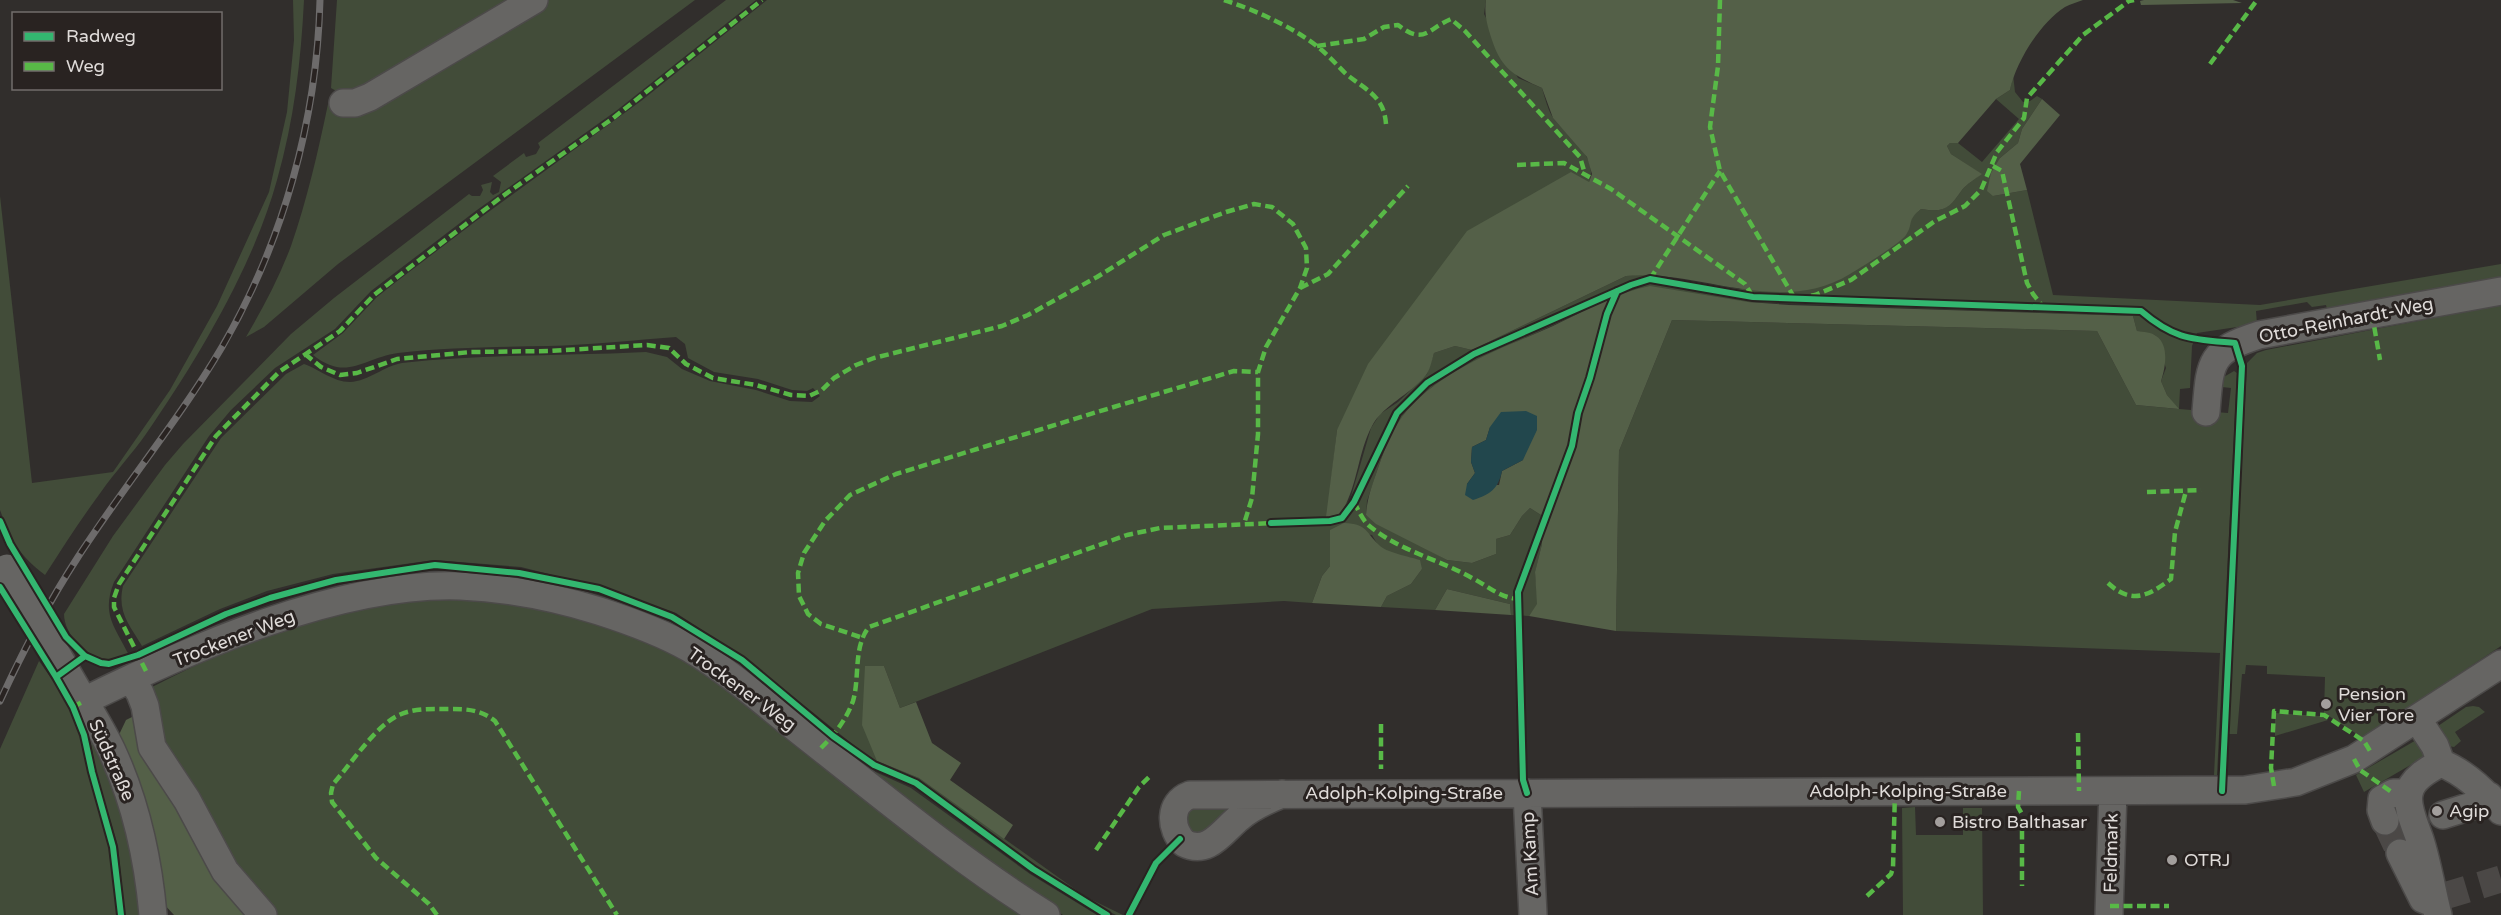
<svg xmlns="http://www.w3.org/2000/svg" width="2501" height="915" font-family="'Varela Round',sans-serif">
	<rect width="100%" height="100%" fill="#312e2c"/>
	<path fill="#424c39" d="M293,0H304C301,61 294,121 277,180C253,267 197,360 146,434C132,454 115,472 101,492C81,519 63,547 45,575C19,555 11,541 0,510V196L32,483L113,472L170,390L217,306L269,192L287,112L294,40Z
		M337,0H523L345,96L331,88Z
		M544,0H695L338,264L264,327L246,337C263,308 279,278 291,246C307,200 318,152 328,104L344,113Z
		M726,0H756L616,111L477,210L371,291L335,329L275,368L231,410L209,436L114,582C101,614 115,627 129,655C122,657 114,660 106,659C86,657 64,634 64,614L113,536L165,465L183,444L291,334L334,298L469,194L472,196H480L483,190L481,185L492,182L490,192L493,195L499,192L501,182L493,176L524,153L526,157L536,154L540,147L538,143Z
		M767,0H1486L1484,14L1518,78L1542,88C1545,98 1548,111 1554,119C1568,136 1599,157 1589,182L1337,430L1327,517L1350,500L1371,428L1380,414L1398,402L1427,374L1434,353L1455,346L1472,350L1626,276L1645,274L1739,289L1911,217L1921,209C1945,213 1949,208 1962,190C1967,184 1975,179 1981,174L1951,154L1947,146L1950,143H1958L1982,162L2019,119L1996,99L2010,90L2013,74L2015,92L2023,102L2030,101L2037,96L2042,99L2022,129L2018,143L2000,158L1993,196L2027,190L2053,295L2260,305L2501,264V282L2328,313L2326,305L2312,307L2307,302L2256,311L2257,324L2197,333L2192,346L2190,388L2180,389L2179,409L2228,413L2231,388L2222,387V378L2234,371L2237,373L2217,775H2214L2220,653L1616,631L1619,451L1672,320L2097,331L2136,405L2178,409L2167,395L2161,381L2166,368L2155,335L2137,331L2133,316L1748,302L1608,300L1479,359L1432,387L1402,418L1382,456L1367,501L1366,515L1447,560L1472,563L1496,554V539L1510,535L1522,516L1530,508L1541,515L1542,544L1535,573L1538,604L1529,616L1511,615L1510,604L1447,589L1435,610L1381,607L1387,596L1411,584L1422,569L1379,547L1372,535L1330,530V566L1322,576L1312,603L1284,601L1152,609L900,708L884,666L877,761L919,778L1086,897L1123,915H1116L1084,899L1036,867L917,781L876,763L745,658L676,613L600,587L521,567L434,560L333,574L267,591L220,609L142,646C129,624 117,612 123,586L221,438L286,374L304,364C319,369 333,382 350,382C369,381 384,366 402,363C483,354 565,356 646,352L667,357L682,369L710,381L756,390L790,401L812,402L820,396L813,388L807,391L792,390L758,379L714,372L688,358L685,344L676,337C634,340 591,345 548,346C498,347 448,347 398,353C363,358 347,382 313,355L343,333L377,297L396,282L476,221L641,101Z
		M2501,305V646L2363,738L2324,713L2325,677L2267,674V666L2246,665L2245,674H2242L2237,734H2228L2247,363L2257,353L2266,350Z
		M416,599L509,600L635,633L685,656L1029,915H271L171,768L144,691C202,662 262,631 326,616C355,609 386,604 416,599Z
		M39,661L64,696L81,736L89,773L110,848L118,915H0V749Z
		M2473,706L2479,707L2485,712L2455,732L2461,741L2454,747L2448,746L2438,726L2466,707Z
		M2275,713L2320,716L2328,720L2275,736Z
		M2418,739L2426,756L2364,792L2356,775Z
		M94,740L117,786L144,915H125L118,846L96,772L91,744Z
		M871,770L911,788L1030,874L1097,915H1063L1018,887Z
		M1191,807L1225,808L1226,815L1208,835H1190L1184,814Z
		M1915,807L1916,835H1963V808H1982L1983,915H1903L1902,808Z"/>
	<path fill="#546048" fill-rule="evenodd" d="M1486,0H2083C2078,2 2070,4 2065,7C2040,23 2016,62 2010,90L1996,99L1958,143H1950L1947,146L1951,154L1982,174C1975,179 1967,184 1962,190C1949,208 1946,213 1921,209C1906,221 1914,223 1906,235C1901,243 1860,268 1850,274C1780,317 1699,269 1626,276L1472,350L1455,346L1434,353C1432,360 1430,370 1426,375C1410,395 1383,405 1372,426C1357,454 1358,488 1340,514L1326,517L1337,430L1368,364L1467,231L1571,172L1589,182L1592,174L1587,157L1553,118L1542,88C1513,75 1501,69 1491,37C1487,24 1484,14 1486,0Z
		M2144,0H2233L2242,3L2141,5L2140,1Z
		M2042,99L2060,115L2020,164L2027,190L1993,196L1987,191L1991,173L2000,158L2018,143L2022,129Z
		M1650,286L1748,302L1789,305L2133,316L2137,331C2143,332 2152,332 2156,336C2170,345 2165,369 2161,381L2167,395L2179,409L2136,405L2097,331L1672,320L1619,451L1616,631L1529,616L1537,604L1535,572L1542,544L1541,515L1530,508L1522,516L1510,535L1496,539V554L1472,563L1447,560L1376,524L1366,515C1367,499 1372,485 1377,471C1383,453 1391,432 1402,417C1438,370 1501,349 1553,326C1584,311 1616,293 1650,286ZM1490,427L1523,460L1502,471L1499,485L1467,484L1475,473L1471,462L1472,447L1486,440Z
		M1344,523C1368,524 1365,532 1379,545C1385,552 1410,557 1420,560L1422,569L1411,584L1387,596L1381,607L1312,603L1322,576L1330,566V530Z
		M1447,589L1510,604L1511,615L1435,610Z
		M865,666H884L900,708L916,702L932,743L961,763L950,780L1013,825L1004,839L919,778L877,761L862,725Z
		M134,716L252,915H174L162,902L117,739L126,720Z"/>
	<path fill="#22474d" d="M1526,411L1537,416V430L1523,460L1502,471C1498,489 1491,494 1473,500L1465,495L1467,484L1475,473L1471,462L1472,447L1486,440L1490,427L1501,412Z"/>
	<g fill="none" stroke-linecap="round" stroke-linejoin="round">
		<path stroke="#4b4846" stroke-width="27" stroke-dasharray="27 14" stroke-linecap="butt" d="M2385,821L2400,853
			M2441,897L2501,879"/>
		<defs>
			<path id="minor" d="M343,103H355L370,97L534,0
				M2206,412C2210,362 2209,351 2259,335L2501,291
				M62,663C78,693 98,721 112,751C136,803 148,858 153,915
				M131,679L140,693L145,706L152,747L187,800L225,871L263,915
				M84,701C191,648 340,582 460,586C508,588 554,597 599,611C630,621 661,632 689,648C733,674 771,709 811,740C887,800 963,863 1046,915
				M2418,720L2435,746L2441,763C2464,772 2486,793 2501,811
				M1527,793L1533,915
				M1282,794C1267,800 1253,806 1240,817C1223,830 1209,856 1184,843C1170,829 1168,803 1190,795L2245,790L2296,782L2354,759L2501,664
				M2443,815L2481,803L2489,796
				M2385,821L2381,810L2382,799L2393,793H2409
				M2400,853L2423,899L2428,901
				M2109,915L2113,791
				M2438,915C2432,891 2428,866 2421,843C2417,829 2406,808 2409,794C2411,779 2429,769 2441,763"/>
		</defs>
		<use href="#minor" stroke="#4c4a49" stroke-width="30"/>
		<use href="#minor" stroke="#666563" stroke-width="27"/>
		<defs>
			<path id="rail" d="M0,701C23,651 48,603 78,557C124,486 179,420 222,347C283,242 317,121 320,0"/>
		</defs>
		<use href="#rail" stroke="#6d6b6b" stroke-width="7"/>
		<use href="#rail" stroke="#292321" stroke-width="4.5" stroke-dasharray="14" stroke-linecap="butt"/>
		<defs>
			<path id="minor-bridge" d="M7,568L62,663"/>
		</defs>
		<use href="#minor-bridge" stroke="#4c4a49" stroke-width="30" stroke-linecap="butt"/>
		<use href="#minor-bridge" stroke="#666563" stroke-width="27"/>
		<path stroke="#58b947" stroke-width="4.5" stroke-dasharray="9 4.5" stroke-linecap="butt" d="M1224,0C1255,10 1293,27 1318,47C1328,55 1336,64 1345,73C1365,90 1384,95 1386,124
			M1720,0L1718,66L1710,127L1720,171L1795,299L1815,295L1851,280L1935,221L1965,206L1981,190L1997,152L2024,118L2027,98L2083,35L2129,1L2134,0
			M1317,46L1364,39L1384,27L1398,25C1424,45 1426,30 1451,19L1465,31L1580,157L1585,174
			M2210,64L2257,0
			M1517,165L1564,163L1611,189L1745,284L1753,297
			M1993,166L2002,171L2027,283L2033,294L2044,308
			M1650,279L1720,171
			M1300,288L1328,274L1408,186
			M2372,314L2380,360
			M305,354L321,367L340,375L357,373L397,359L471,352L550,351L647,345L669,348L686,364L713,378L756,385L791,395L809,396L822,390L834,378L856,365L874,358L1002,326L1028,315L1097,277L1164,235L1226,212L1254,204L1272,207L1293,224L1306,248L1307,268L1300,288L1266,347L1258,372V434L1252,498L1244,524
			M2147,492L2201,490
			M1354,502C1359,511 1363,522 1372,528C1401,551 1440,560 1472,578C1488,586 1499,597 1517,599
			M2108,583C2132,605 2148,596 2171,579L2175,532L2186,491
			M860,637L821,624L808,614L799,596L798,573L804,553L825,521L850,495L896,474L1097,412L1234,371L1258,372
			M146,671L114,607V598L119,584L216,436L279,372L340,331L374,295L500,198L612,119L762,0
			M73,707L84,701
			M1381,724V769
			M2078,733L2079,791
			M821,748C835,734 846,720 853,701C860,677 853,647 869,627L1127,535L1160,528L1275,523
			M2354,759L2360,770L2393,793
			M2274,786L2271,768L2274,711L2324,715L2364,741L2370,751
			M2019,791L2018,807L2022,814V886
			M1096,850L1139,787L1150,776
			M1867,896L1891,874L1893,868L1895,791
			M2110,906H2169
			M437,915L429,904L376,858L332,802L331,793L333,784C351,764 374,728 397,716C412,708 430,709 447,709C466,709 480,709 495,721L617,915"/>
		<defs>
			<path id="cycleway" d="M0,521L10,544L66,637L85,656L101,663L109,664L138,655L226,614L270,598L336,580L435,565L519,573L599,589L672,617L742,660L833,736L874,765L916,783L1033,869L1107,915
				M1271,523L1330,521L1342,518L1354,502L1397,413L1427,383L1474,354L1631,285L1650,279L1753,297L2141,311C2175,340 2192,339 2235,343L2242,366L2222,791
				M0,587L56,677
				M85,656L56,677L73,707L84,735L92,772L113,847L121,915
				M1527,793L1523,780L1518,592L1572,446L1578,413L1590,378L1607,314L1617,291
				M1129,915L1156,863L1180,839"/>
		</defs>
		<use href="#cycleway" stroke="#292321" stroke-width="10"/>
		<use href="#cycleway" stroke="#33b770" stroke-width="6"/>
	</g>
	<g fill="#a39f9d" stroke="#292321" stroke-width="2">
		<circle cx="2326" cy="704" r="6"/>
		<circle cx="2437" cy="811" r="6"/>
		<circle cx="1940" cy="822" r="6"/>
		<circle cx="2172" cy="860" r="6"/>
	</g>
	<g text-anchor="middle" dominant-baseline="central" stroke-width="6" stroke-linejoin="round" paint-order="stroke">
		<g font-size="18" fill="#e0dcda" stroke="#292321">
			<text transform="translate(2346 320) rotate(-11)">Otto-Reinhardt-Weg</text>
			<text transform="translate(234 638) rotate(-21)">Trockener Weg</text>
			<text transform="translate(742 689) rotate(36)">Trockener Weg</text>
			<text transform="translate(112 760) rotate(66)">Südstraße</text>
			<text x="1908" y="791">Adolph-Kolping-Straße</text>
			<text x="1404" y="793">Adolph-Kolping-Straße</text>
			<text transform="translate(2111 853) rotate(-89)">Feldmark</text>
			<text transform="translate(1530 854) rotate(-93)">Am Kamp</text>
		</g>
		<g font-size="18" fill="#e0dcda" stroke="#292321" text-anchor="start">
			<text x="2338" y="694">Pension<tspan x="2338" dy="21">Vier Tore</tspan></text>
			<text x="2449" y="811">Agip</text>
			<text x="1952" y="822">Bistro Balthasar</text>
			<text x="2184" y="860">OTRJ</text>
		</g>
	</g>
	<rect x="12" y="12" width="210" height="78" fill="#292321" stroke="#726d6b" stroke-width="1.5"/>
	<rect x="24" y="32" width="30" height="9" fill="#33b770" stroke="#726d6b" stroke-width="1.5"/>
	<text x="66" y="42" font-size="18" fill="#e0dcda">Radweg</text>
	<rect x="24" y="62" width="30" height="9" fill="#58b947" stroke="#726d6b" stroke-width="1.5"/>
	<text x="66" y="72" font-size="18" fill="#e0dcda">Weg</text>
</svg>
